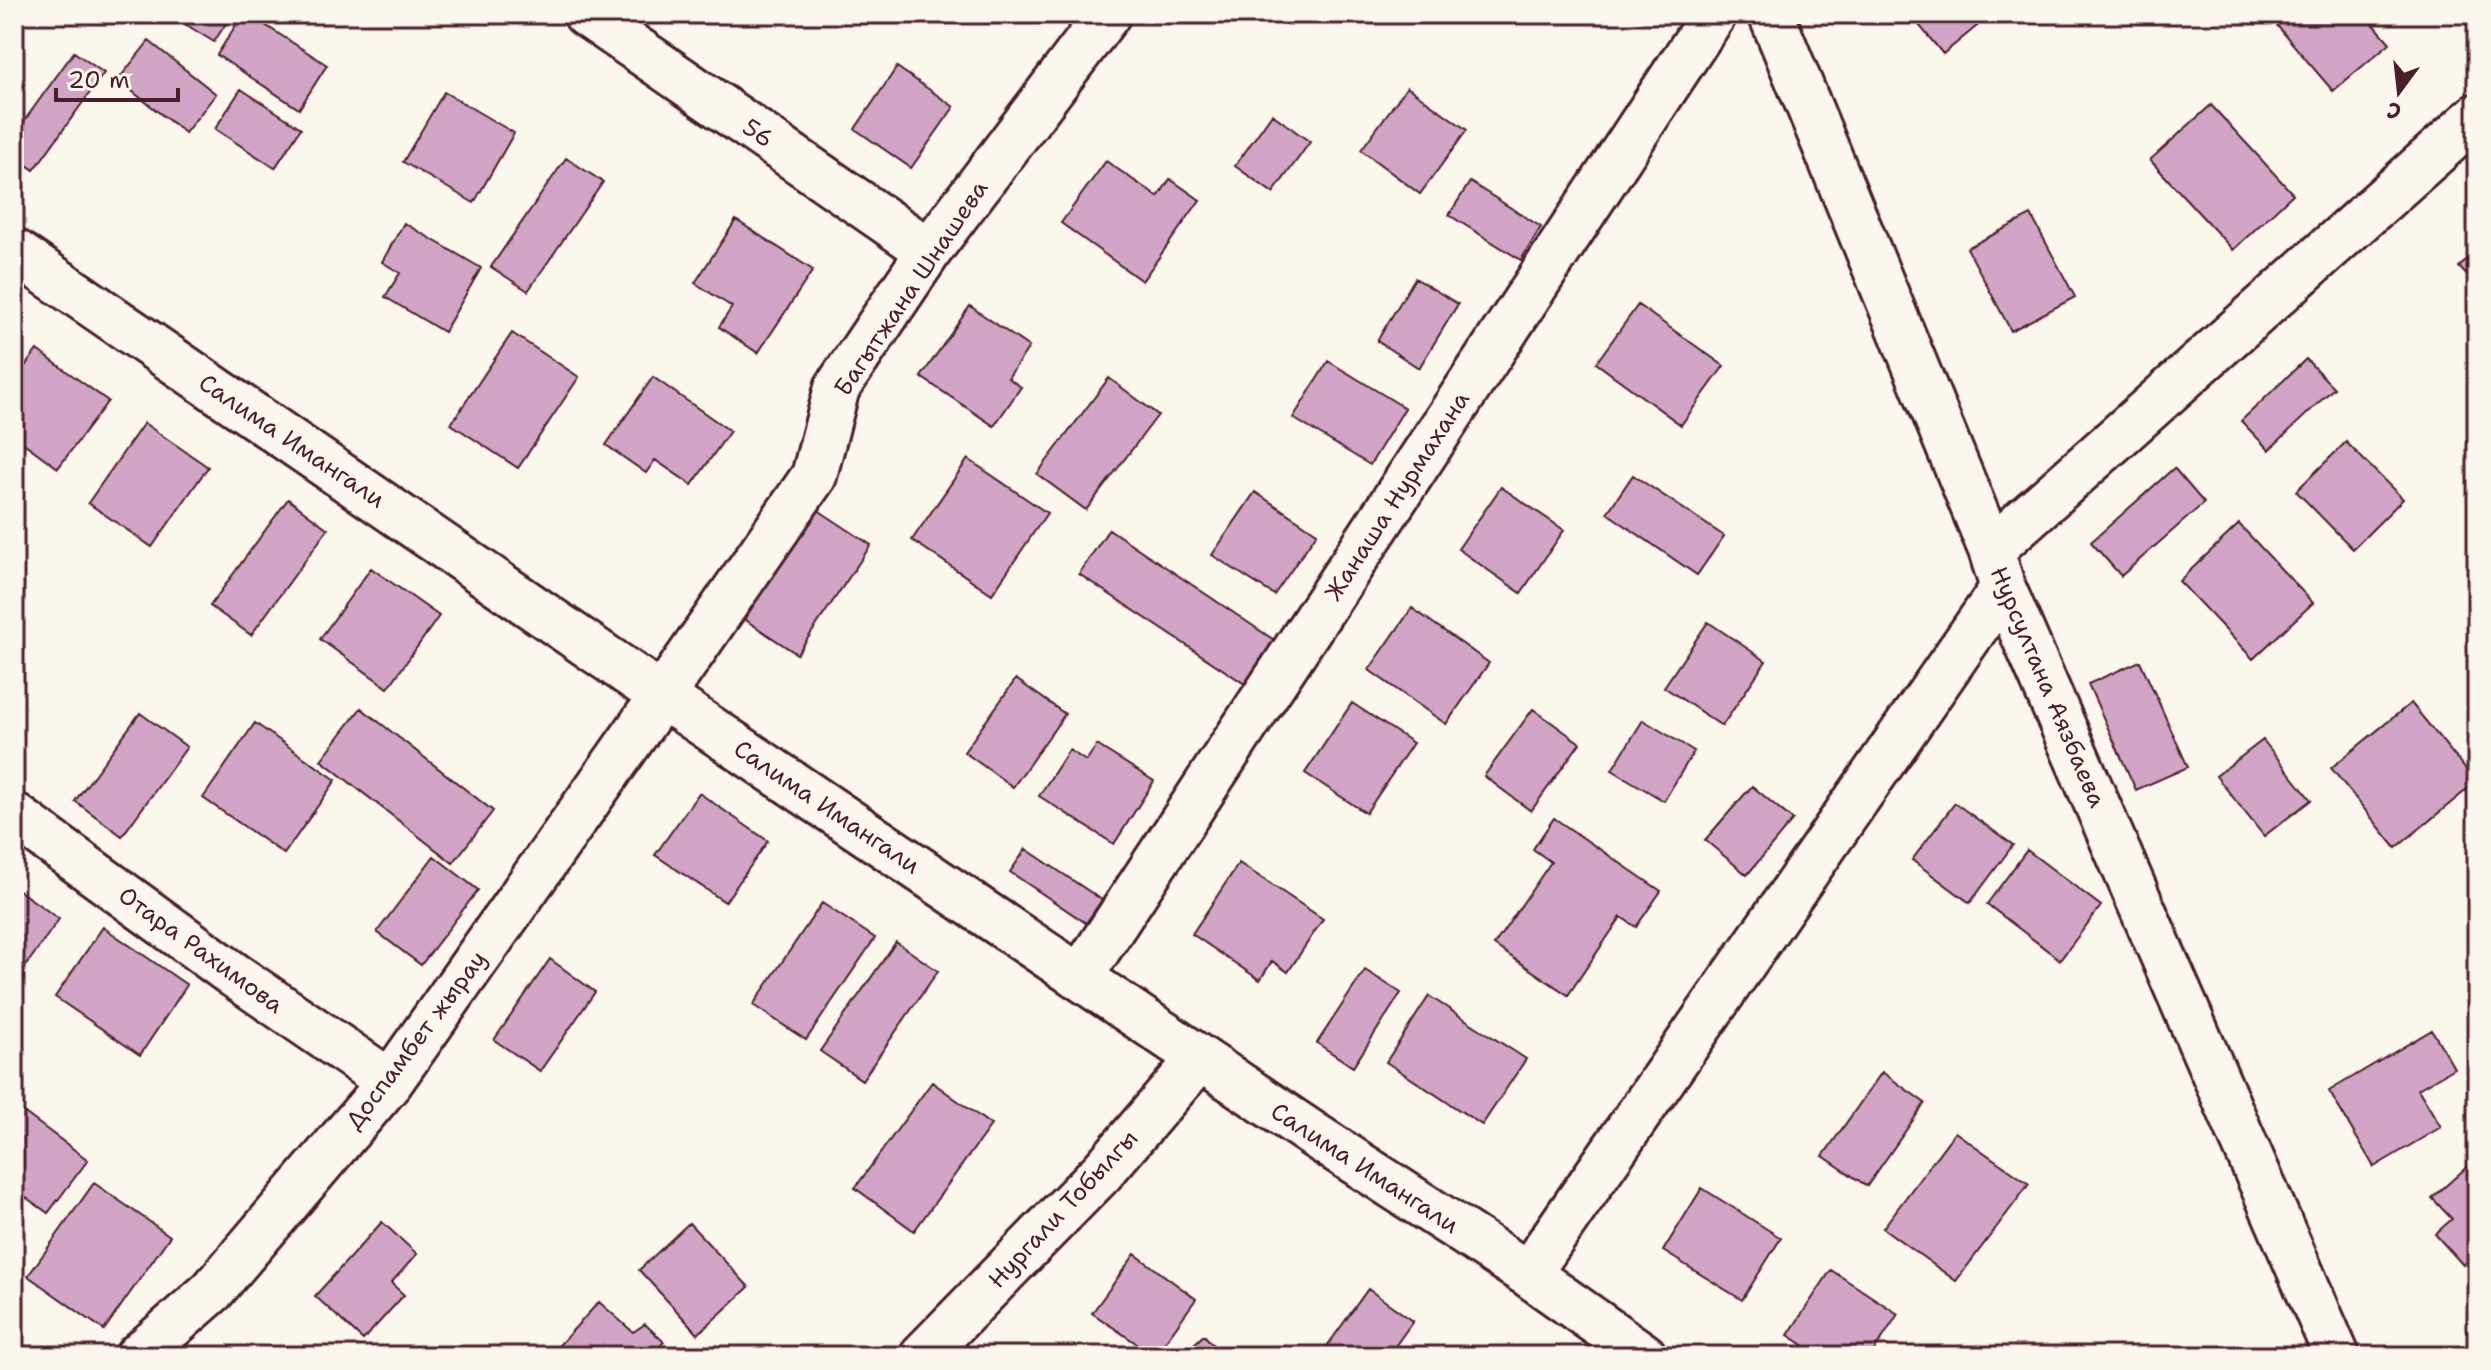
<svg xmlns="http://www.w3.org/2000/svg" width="2491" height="1370" font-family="'Shantell Sans',sans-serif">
	<rect width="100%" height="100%" fill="#fbf7ec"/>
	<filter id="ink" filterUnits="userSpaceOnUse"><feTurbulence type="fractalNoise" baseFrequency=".0125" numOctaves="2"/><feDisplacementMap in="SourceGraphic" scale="16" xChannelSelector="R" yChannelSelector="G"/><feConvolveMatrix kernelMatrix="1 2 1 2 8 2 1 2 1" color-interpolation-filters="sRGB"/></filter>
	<g filter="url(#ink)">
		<path fill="#d2a5c7" stroke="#4a1f2b" stroke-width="2" d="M169,14H232L214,42Z
			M243,14H248L327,65L299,109L217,55Z
			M1910,14H1985L1988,17L1943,54Z
			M2284,14H2365L2390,43L2333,91L2274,22Z
			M149,41L216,94L185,133L118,80Z
			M74,52L104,73L34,170L14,156V135Z
			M897,67L954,107L911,168L855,129Z
			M1407,87L1467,130L1420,194L1361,150Z
			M241,89L301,128L275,168L215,129Z
			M444,92L514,133L474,203L403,162Z
			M2211,105L2293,194L2233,250L2150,160Z
			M1272,114L1310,142L1273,193L1235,166Z
			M566,158L603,182L528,291L491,267Z
			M1106,161L1158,197L1170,179L1200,200L1142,281L1061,223Z
			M1470,182L1541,227L1521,260L1449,215Z
			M2031,215L2075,297L2011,331L1967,248Z
			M736,220L813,270L758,353L719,327L732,307L695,283Z
			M404,223L481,268L444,332L385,297L400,273L382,262Z
			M2477,251V286L2459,267Z
			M1415,278L1458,304L1419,368L1377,341Z
			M1638,305L1724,366L1681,425L1596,363Z
			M970,306L1029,347L1008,378L1021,387L994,426L921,377Z
			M512,333L579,377L518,468L451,424Z
			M37,350L108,401L58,468L14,436V381Z
			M2306,359L2334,388L2269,450L2241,421Z
			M1328,361L1405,408L1370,465L1293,418Z
			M653,377L730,431L692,485L655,460L646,473L606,445Z
			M1109,378L1158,415L1086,510L1037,474Z
			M144,423L208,467L152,547L88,503Z
			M2346,442L2403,499L2353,549L2296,491Z
			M968,459L1047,513L992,594L912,540Z
			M2174,468L2204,503L2121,576L2091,542Z
			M1633,475L1724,536L1697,575L1607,513Z
			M1501,487L1564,530L1521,593L1458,549Z
			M1255,492L1317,533L1274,595L1212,555Z
			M288,499L328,529L251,635L210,606Z
			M815,508L871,545L797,654L741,617Z
			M2239,524L2313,603L2253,659L2179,581Z
			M1109,529L1280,644L1251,688L1079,574Z
			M371,568L439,616L388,688L320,639Z
			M1412,608L1489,663L1446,724L1369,670Z
			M1708,622L1766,661L1722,726L1664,687Z
			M2140,661L2188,767L2136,790L2088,684Z
			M1016,679L1065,714L1013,787L964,752Z
			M1352,703L1413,743L1366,813L1305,773Z
			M2411,703L2476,782L2396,848L2331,768Z
			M361,708L493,811L453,863L321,760Z
			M1533,709L1580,743L1531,811L1484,776Z
			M140,713L187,747L122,836L75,801Z
			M1643,720L1694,751L1664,801L1612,770Z
			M255,723L336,780L284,854L203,798Z
			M2263,740L2311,800L2264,836L2216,776Z
			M1097,745L1154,781L1114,844L1039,796L1069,750L1086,761Z
			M1752,786L1793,820L1747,875L1705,840Z
			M699,793L768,841L725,902L655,855Z
			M1955,803L2013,845L1970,903L1912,860Z
			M1554,818L1661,891L1636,927L1621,917L1568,995L1494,945L1551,862L1533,849Z
			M1026,849L1102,900L1086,923L1010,872Z
			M2027,850L2101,906L2060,960L1987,904Z
			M434,856L478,890L421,965L377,932Z
			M1239,863L1323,919L1288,972L1272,961L1260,980L1192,934Z
			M14,887L59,919L15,981L14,980Z
			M822,903L875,938L806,1040L753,1005Z
			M103,927L187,985L140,1055L55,997Z
			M896,942L938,971L862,1080L820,1051Z
			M550,959L595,992L540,1071L494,1040Z
			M1365,970L1401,993L1353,1067L1317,1043Z
			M1429,996L1526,1059L1482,1125L1386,1062Z
			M2432,1030L2454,1068L2418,1089L2441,1127L2374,1167L2329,1091Z
			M1882,1072L1925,1103L1867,1186L1823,1156Z
			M932,1082L991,1125L914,1231L855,1188Z
			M14,1105L88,1160L48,1213L14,1189Z
			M1955,1132L2029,1184L1956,1281L1883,1228Z
			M2477,1158V1253L2463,1265L2435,1234L2452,1219L2432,1198Z
			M94,1183L170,1236L104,1330L28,1276Z
			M1702,1188L1781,1238L1742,1300L1663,1251Z
			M382,1222L417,1254L391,1283L404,1295L363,1340L315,1296Z
			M689,1223L749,1287L698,1334L639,1270Z
			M1135,1254L1196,1299L1155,1356L1092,1313Z
			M1831,1270L1898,1314L1871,1356H1820L1788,1335Z
			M1368,1289L1413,1321L1388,1356H1320Z
			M599,1302L633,1332L645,1324L664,1342L651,1356H549Z
			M1204,1335L1223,1356H1181Z"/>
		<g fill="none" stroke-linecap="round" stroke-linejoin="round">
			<defs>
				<path id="street" d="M586,14L929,251
					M1771,14L1991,550L2003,588L2337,1356
					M14,251L662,696L1314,1135L1528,1274L1644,1356
					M1991,550L2477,116
					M14,815L234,975L390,1082
					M1080,977L1714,14
					M1528,1274L2003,588
					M138,1356L212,1291L390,1082L662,696L814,476L837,388L929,251L1108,14
					M922,1356L1102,1172L1200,1058"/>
			</defs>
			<use href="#street" stroke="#4a1f2b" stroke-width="50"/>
			<use href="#street" stroke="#fbf7ec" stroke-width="44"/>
		</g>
	</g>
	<g text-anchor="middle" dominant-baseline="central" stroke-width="6" stroke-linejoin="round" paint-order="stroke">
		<g font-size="24" fill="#4a1f2b" stroke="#fbf7ec">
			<text transform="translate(758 133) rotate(35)">56</text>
			<text transform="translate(911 288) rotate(-56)">Багытжана Шнашева</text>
			<text transform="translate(292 441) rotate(34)">Салима Имангали</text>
			<text transform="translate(1397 496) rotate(-57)">Жанаша Нурмахана</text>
			<text transform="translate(2048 687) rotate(67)">Нурсултана Аязбаева</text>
			<text transform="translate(827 807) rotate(34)">Салима Имангали</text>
			<text transform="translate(201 950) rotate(36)">Отара Рахимова</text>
			<text transform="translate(416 1040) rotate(-53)">Доспамбет жырау</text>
			<text transform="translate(1365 1168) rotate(33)">Салима Имангали</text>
			<text transform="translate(1063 1209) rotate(-47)">Нургали Тобылгы</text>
		</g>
	</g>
	<rect width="2491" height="1370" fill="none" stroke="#fbf7ec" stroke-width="48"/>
	<rect x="24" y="24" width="2443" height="1322" fill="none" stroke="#4a1f2b" stroke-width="3" filter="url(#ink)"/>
	<g transform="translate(2399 92) rotate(195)" stroke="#fbf7ec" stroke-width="6" paint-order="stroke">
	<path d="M0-6L14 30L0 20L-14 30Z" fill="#4a1f2b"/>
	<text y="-12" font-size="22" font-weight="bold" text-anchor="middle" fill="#4a1f2b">С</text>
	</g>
	<path d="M56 88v12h122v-12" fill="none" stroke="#4a1f2b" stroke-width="4"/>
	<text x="68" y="88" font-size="24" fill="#4a1f2b" stroke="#fbf7ec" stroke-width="6" paint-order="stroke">20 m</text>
</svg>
